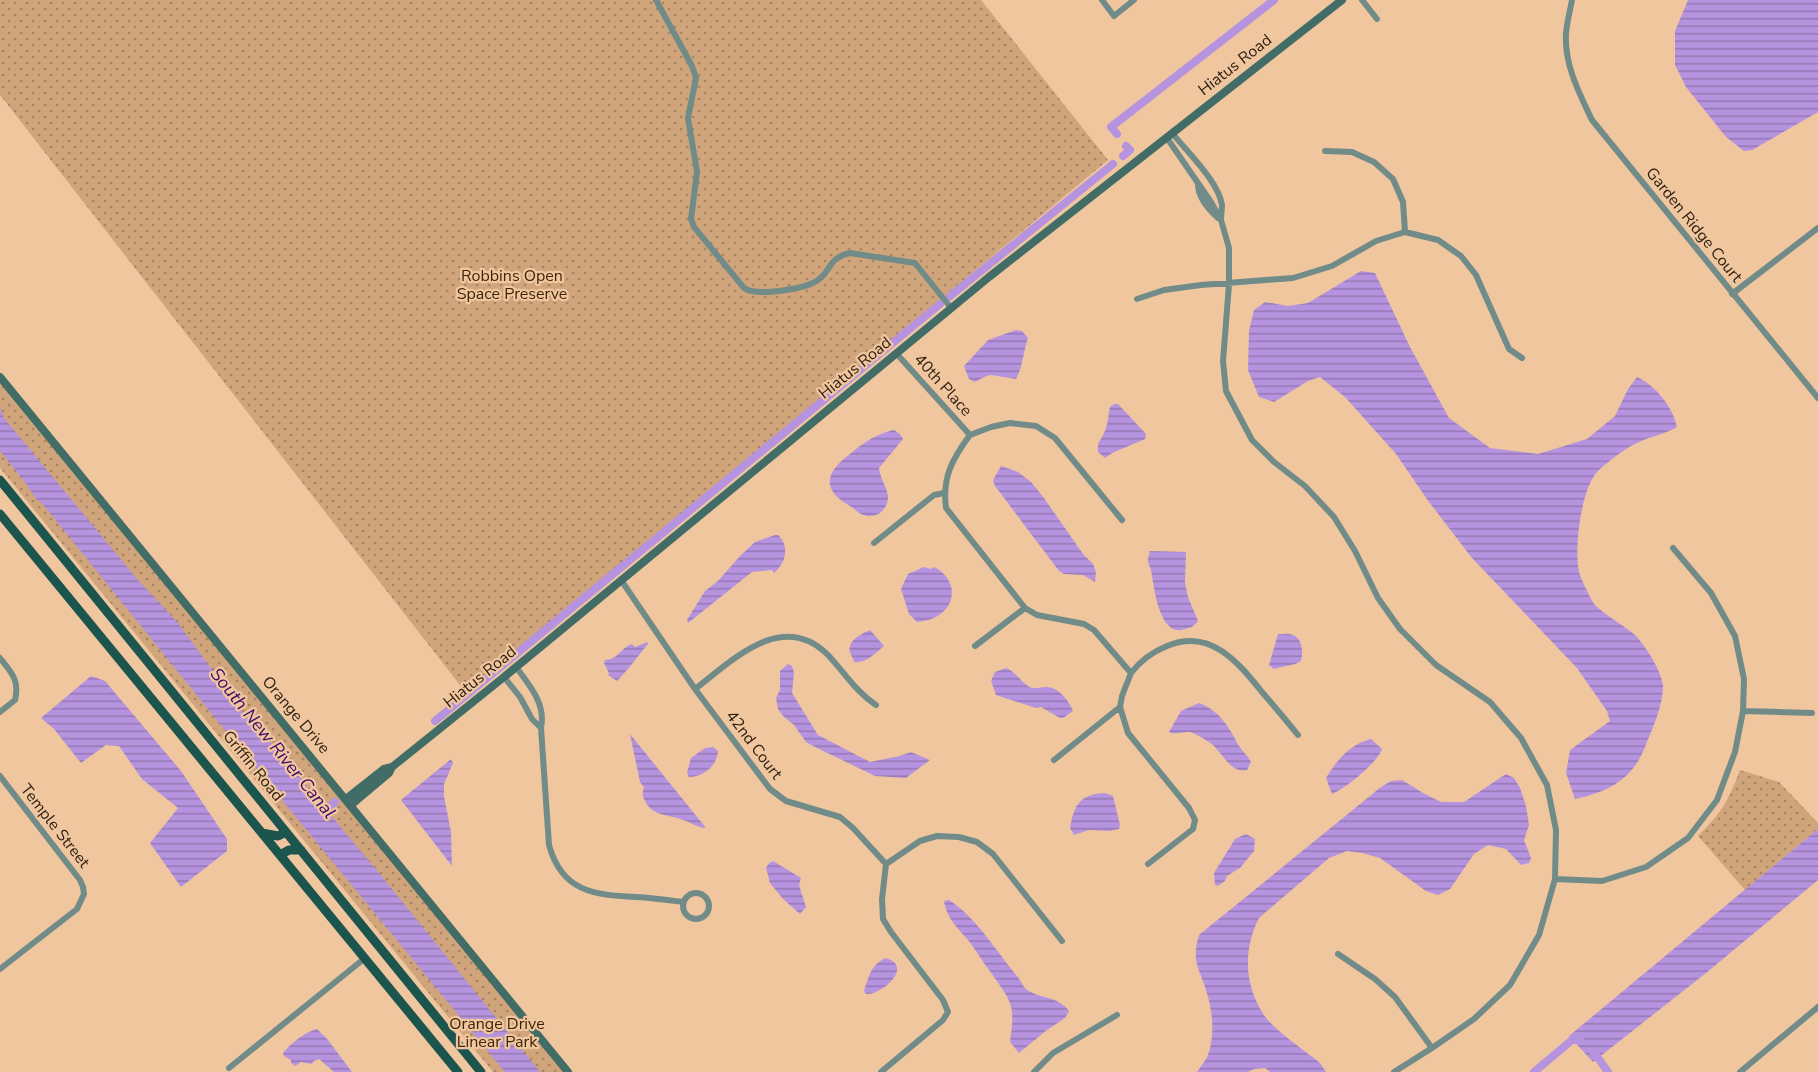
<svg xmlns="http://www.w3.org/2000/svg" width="1818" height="1072" font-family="'Nunito Sans',sans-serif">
	<defs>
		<pattern id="park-dots" width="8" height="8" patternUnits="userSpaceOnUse" patternTransform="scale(1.5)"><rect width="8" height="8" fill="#d0a57b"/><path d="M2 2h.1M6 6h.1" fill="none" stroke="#a98663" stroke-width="1.8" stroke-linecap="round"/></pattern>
		<pattern id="water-rules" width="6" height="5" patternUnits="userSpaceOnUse" patternTransform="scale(1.5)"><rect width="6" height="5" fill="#b693df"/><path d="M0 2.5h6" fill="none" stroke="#9477b3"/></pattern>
	</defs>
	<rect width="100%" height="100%" fill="#f0c69f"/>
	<path fill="url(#park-dots)" d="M0,0H981L1108,160L467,694L0,95Z
		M0,382L564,1072H493L0,468Z
		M1740,770L1779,782L1818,823V829L1745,890L1698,836C1721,813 1728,802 1740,770Z"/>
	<path fill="url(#water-rules)" d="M1688,0H1818V112L1752,150L1744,151L1726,137L1686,87L1675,65V31Z
		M1361,271L1375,273L1410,347L1449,418L1490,448L1538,454L1587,439L1615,416L1628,389L1637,377C1655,385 1673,407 1677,427C1665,434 1652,436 1639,442C1625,448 1610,460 1598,471C1581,488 1574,548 1579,572C1581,579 1591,600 1595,605C1605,615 1623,625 1635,635C1645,645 1662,672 1663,686C1663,707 1652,729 1645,747C1632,780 1608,792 1575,799L1566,773L1570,750L1610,721L1607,711L1577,668L1472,558L1429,502L1396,454L1345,397L1320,377L1308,381L1274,402L1259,397L1248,370L1249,331L1254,310L1265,302L1288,306L1308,303Z
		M1016,330L1022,331L1028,338C1023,352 1023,367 1016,379L991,375L986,376L975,382L969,379L964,366L988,340Z
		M1114,404H1118L1146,434L1145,439L1112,453L1105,458L1098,452C1097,440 1100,443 1104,433C1108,426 1108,415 1110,407Z
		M0,408L4,418L138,580L178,623L245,715L260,729L300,777L318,802L326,806L329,803L333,808L329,812L333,818L379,873L540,1072H505L249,760L41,502L37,500L24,481L0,451Z
		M894,430L900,434L903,439L879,468C880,479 888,488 888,498C887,512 874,520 861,514C857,512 854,508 850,506C820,489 826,472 850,454C864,442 876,434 894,430Z
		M1001,466L1018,472L1031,482L1044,498L1083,554L1093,564L1096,572L1095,582L1083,575L1064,574L1059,571L995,486L993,480Z
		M775,535H778C790,546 786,563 774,573L772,570L752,572L688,623L687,620L705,591L718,581L740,556L755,542Z
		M1150,551L1186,552L1185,583L1188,597L1198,621C1193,628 1189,628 1181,630C1158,633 1154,585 1151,570C1150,566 1148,564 1148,561C1148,557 1149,554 1150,551Z
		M924,567L931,569L934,567C956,578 959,604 936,617C930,620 924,621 917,622L909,614L901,589L908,574Z
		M870,630L884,646C875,653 866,664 854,662C853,658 851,655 850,652C847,641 861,634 870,630Z
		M1278,634C1283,634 1289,633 1293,635C1303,639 1303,653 1301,661C1293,666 1283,666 1274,669L1269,665Z
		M647,642L648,644C638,656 628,670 617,681L608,675L609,673L604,663L605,660C618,660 620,648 632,644L635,647Z
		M788,664L792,666L794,673L792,693L818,735L870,762L899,756L911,752L930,760L906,778L875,776L813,746L806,742L794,725L783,716L778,709L776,698L780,690V671Z
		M1006,668C1016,672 1019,680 1028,686C1033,690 1040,687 1046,687C1059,687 1068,700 1073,711L1063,718H1060L1041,707L1036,708L996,695L991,681L995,672Z
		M91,676L105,681L181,771L227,839V851L181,887L150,843L178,808L142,779L119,746L106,745L81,763L54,729L41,718Z
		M1199,703C1220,711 1229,727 1239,746C1243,752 1248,756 1251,762L1247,770C1229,774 1222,750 1209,742C1204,739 1193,731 1187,732C1180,732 1176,735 1169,732L1181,711Z
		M630,734L706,828C697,828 691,822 683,820C669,814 653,817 645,801C642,796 642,793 644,787L640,782Z
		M1371,739L1382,749C1378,762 1345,789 1332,794L1326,778C1337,760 1350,744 1371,739Z
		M713,747L718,751C717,766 703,777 689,777L687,773L691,758L705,748Z
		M451,759L453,763L444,784V796L451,832L452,866L401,800Z
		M1506,774L1514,778L1520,788L1526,806L1529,825L1524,840L1531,858L1529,863L1521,865L1506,849L1488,845L1474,854L1450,889L1438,895L1426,891L1380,858L1362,853L1347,851L1329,858L1259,918C1243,949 1244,985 1264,1015C1273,1029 1305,1051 1320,1063L1326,1072H1270L1265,1068L1254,1069L1248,1072H1197C1201,1066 1207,1059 1209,1052C1214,1034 1213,1015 1208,997C1202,971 1190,964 1199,935L1381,787L1391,781L1402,780L1423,793L1441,802H1464Z
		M1105,793L1113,796L1120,825L1119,829L1109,831L1089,830L1074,835L1070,828C1074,805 1080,794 1105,793Z
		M1818,829V880L1706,973L1593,1062L1569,1036Z
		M1246,834L1255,839L1254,851L1240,868L1227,876L1225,881L1218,886L1215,885L1214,873L1235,839Z
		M773,861L801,878L799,885L806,907L800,914L783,899L770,883L766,868L769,863Z
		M949,900C975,916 997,952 1017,976C1020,979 1022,985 1025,988C1036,999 1058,995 1069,1011L1065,1018L1047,1030L1019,1053L1010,1042C1015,1005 1013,1004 992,974C983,963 977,951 968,940C958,929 946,917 944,901Z
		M886,958C915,967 880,996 866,994L864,991C869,977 870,965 886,958Z
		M317,1029L328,1040L352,1072H334L319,1059L314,1061L311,1064L301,1062L295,1066L291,1063V1060L284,1056L283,1053C290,1044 305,1032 317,1029Z"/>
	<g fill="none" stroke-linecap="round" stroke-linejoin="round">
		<path stroke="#b693df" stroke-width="8" d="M1117,134L1111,127L1274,0
			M1123,156L1130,150L1126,146
			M949,297L1113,164
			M435,721L940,304
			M324,812L335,802
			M1593,1051L1608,1072
			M1534,1072L1572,1040H1580"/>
		<path stroke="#718c88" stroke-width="6" d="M656,0L692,66L696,78L688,118L697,172L691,219L694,227L744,288C757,297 805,289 818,280C832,270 828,258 850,253L915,263L951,308
			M1102,0L1114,16L1134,0
			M1362,0L1377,19
			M1572,0C1570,11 1567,22 1566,33C1564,64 1579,93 1592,120L1818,398
			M1173,134C1188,153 1218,181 1222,205C1222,210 1221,215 1221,220
			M1167,138L1211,202L1221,220L1229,248V284L1223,361L1226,391L1252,440L1274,462L1305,486L1334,517L1355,551L1378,598L1400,629L1436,665L1490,702L1521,738L1547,785L1556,830L1555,879L1539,935L1510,985L1474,1019L1432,1048L1394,1072
			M1325,151L1352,152L1374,162L1393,179L1403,202L1405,232
			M1198,184C1198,198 1208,209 1218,218
			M1405,232L1438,240L1461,256L1476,275L1509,349L1522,358
			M1732,294L1818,228
			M1137,299L1164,290L1201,285L1293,278L1332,266L1376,241L1405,232
			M896,353L970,435
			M970,435C952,459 942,478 946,508L1025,608L1037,615L1084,624L1094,630L1131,673L1122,696L1120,707L1128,733L1189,808L1195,820L1193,829L1148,864
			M970,435L991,427L1010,423L1036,426L1055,438L1122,520
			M874,543L934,495L944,493
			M621,580L695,689L770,789L786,801L840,817L853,828L886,864L882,899L883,919L891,932L943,1000L948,1012L943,1020L881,1072
			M975,646L1025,608
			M0,658C11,672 20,680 15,700L0,712
			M516,667C530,686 546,704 541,728L549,845C562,892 594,895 636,897C652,898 667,900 683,902
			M1131,673C1141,660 1152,652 1167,646C1210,628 1238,662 1262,692C1274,706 1286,720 1298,735
			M504,677L520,697L532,719L541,728
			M695,689C732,661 782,609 828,655C844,672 856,692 876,705
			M1743,711L1812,713
			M1054,760L1120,707
			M0,776L80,880L83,887L84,894L77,909L0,969
			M886,864L920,841L937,836L959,837L977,842L993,854L1062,941
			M1555,879L1602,881L1646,867L1688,838L1717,800L1735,752L1743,711L1744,679L1735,636L1711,593L1673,548
			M683 906a13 13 0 1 1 26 0a13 13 0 1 1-26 0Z
			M1338,954L1375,979L1395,997L1432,1048
			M229,1068L365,958
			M1034,1072L1053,1053L1117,1015
			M1740,1072L1818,1007"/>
		<path stroke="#426c66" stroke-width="8" d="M0,377L568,1072
			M346,799L384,769L392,767
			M351,805L389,773L392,767L504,677L989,277L1342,0"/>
		<path stroke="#1c554e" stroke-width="9" d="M0,480L481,1072
			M0,514L458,1072
			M262,833L278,836L286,832
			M280,855L289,850H301"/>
	</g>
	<g text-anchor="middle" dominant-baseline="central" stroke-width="4.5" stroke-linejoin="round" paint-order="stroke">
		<g font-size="16" fill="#2c1d0e" stroke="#f0c69f">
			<text transform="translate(1235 65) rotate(-38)">Hiatus Road</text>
			<text transform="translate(1694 225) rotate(51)">Garden Ridge Court</text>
			<text transform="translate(855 368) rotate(-39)">Hiatus Road</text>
			<text transform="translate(943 385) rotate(48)">40th Place</text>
			<text transform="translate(480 677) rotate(-39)">Hiatus Road</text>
			<text transform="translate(296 715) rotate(50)">Orange Drive</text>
			<text transform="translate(754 745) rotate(53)">42nd Court</text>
			<text transform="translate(253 766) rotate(51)">Griffin Road</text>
			<text transform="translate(55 826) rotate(52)">Temple Street</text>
		</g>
		<g font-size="16" fill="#3f2507" stroke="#f0c69f">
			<text x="512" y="276">Robbins Open<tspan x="512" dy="18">Space Preserve</tspan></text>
			<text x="497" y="1024">Orange Drive<tspan x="497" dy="18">Linear Park</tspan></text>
		</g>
		<g font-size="18" font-style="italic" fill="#400b67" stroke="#f0c69f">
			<text transform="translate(273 743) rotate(51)">South New River Canal</text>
		</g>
	</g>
</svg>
